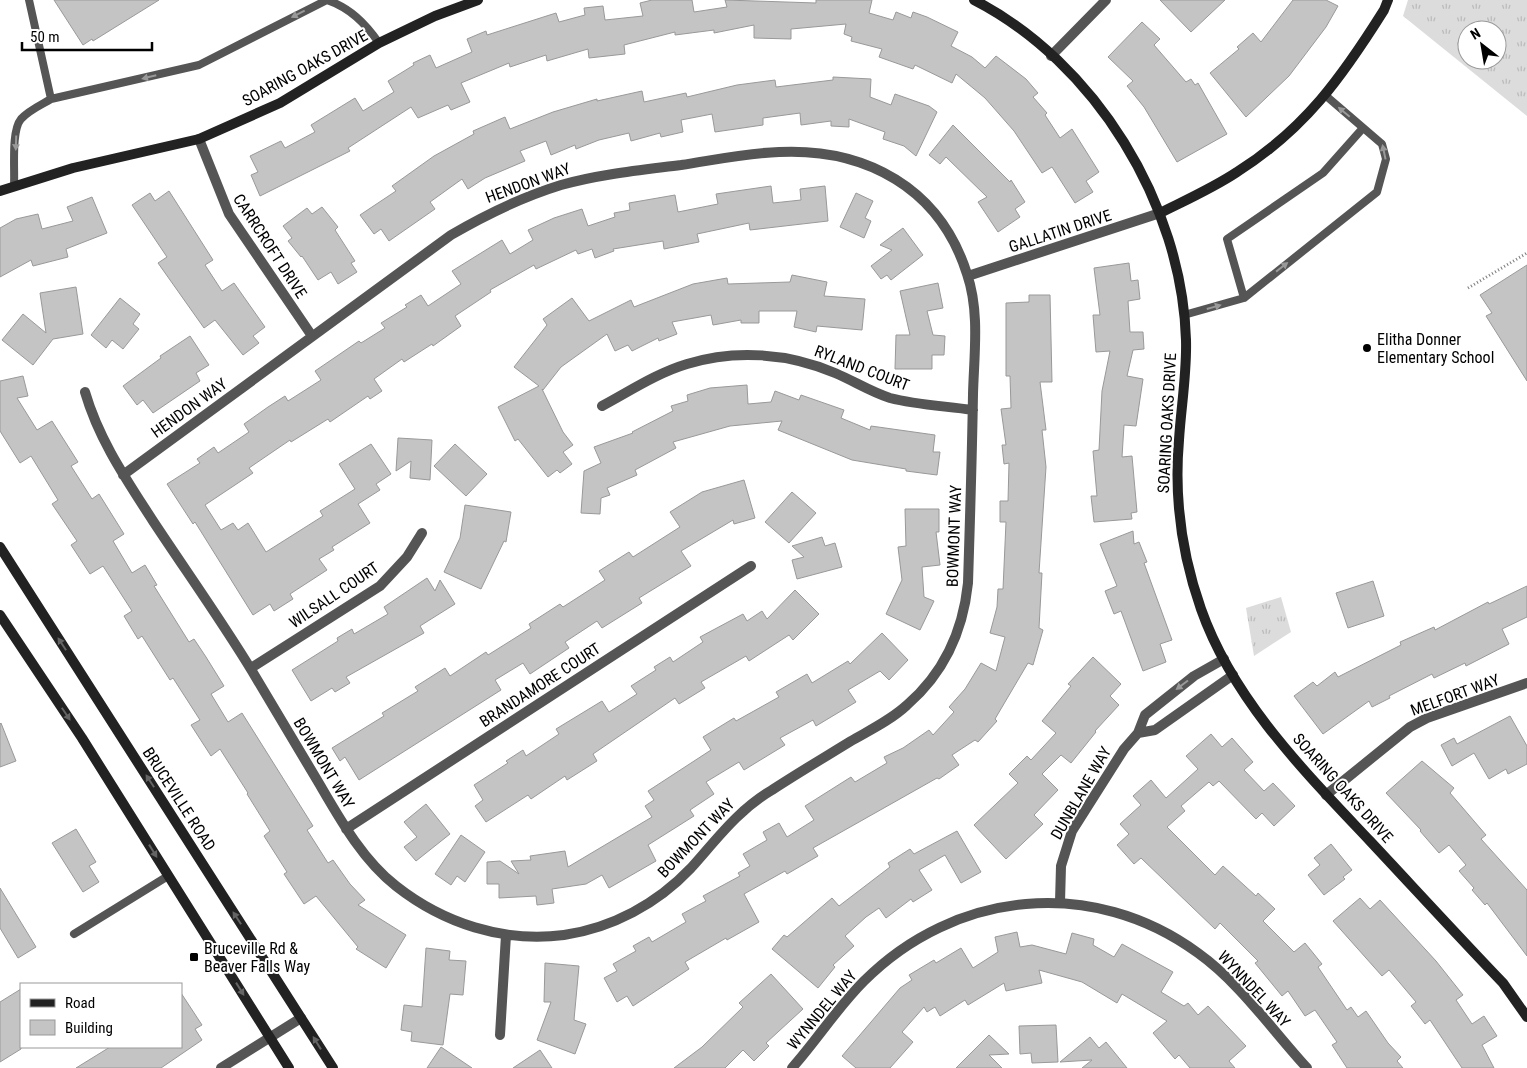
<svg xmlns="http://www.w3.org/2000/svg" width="1527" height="1068" font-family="'Roboto Condensed',sans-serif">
	<defs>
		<pattern id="grass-tufts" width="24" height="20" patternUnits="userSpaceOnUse" patternTransform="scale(1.25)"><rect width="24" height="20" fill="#dcdcdc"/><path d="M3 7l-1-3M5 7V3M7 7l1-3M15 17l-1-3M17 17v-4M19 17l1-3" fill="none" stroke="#bbb"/></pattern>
	</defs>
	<rect width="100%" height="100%" fill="#fff"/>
	<path fill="url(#grass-tufts)" fill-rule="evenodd" d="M1408,0H1527V116L1403,16ZM1467,30H1497V60H1467Z
		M1281,597L1291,632L1254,656L1246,608Z"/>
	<path fill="#c4c4c4" stroke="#999" d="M54,0H159L93,41L92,39L83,45Z
		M652,0H692L694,12L727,7L725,0L816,3V0H872L869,13L893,20L896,12L911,18L913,12L927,17L958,32L951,46L972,57L985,68L996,56L1026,79L1038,93L1033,97L1047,113L1045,115L1060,138L1072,129L1099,172L1086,181L1093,192L1075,203L1052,167L1042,173L1014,131L985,98L956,74L952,83L915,65L913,69L879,57L882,49L851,41L852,37L844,34L846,24L791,29V39L754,38V25L714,33V30L675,35V32L624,45L625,54L589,58L588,49L547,61L546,55L510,67L509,63L461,83L470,102L451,110L448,105L418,118L411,107L348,148L350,151L260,196L251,175L258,172L250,156L281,141L285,148L315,132L311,125L355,98L363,111L394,92L388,81L414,65L413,63L430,55L436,68L472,52L467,39L486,31L487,35L556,13L559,22L585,15L584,8L603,6L605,20L643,16L640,3Z
		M1160,0H1225L1191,32Z
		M1293,0H1326L1338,6L1326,27L1289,76L1246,117L1210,73L1239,49L1237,47L1253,33L1261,42Z
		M1142,22L1160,39L1154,45L1186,82L1191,79L1195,85L1198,83L1227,134L1177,162L1144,107L1127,86L1133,81L1108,57Z
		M833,77L871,79L870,97L891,105L895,94L929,106L937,112L916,156L904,146L883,139L885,132L849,119V127L831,126V121L801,125L800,113L763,118V125L715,132L712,114L681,120L683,132L661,137L660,133L631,141L629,133L599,140L576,149L575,145L551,155L546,141L520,151L525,161L485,178L468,189L462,179L430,202L435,209L389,241L381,229L374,234L360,215L396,191L392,186L434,156L474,134L473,131L505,117L510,129L553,112L597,99V101L642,91L644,102L686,93L687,97L737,85L775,80L776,87L833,80Z
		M953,125L1010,182L1011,180L1025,202L1015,209L1020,217L998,232L978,202L987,197L946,157L940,164L929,155Z
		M771,186L773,203L801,200L800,189L825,186L828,221L750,230L749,223L697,234L699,242L664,249L663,241L613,249L614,251L595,258L592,249L578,254L576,250L536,269L534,265L490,290L491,292L455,316L461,326L433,346L432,344L404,362L402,359L374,379L382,391L370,399L368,396L330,422L328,419L291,442L290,440L249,468L253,473L205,505L221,530L233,523L238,530L248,523L266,552L323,516L320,511L355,489L339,464L371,444L391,474L376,484L380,490L358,504L370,523L332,547L334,550L319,559L327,570L290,594L293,599L274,611L270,604L253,615L195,522L193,524L167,484L200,463L197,459L214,447L218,453L249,432L244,424L268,407L285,396L288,401L321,380L315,371L359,341L361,343L385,328L381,323L407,307L405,305L421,295L428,306L461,284L452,271L502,240L510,254L533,240L528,230L554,218L582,209L588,226L615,217L614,213L630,210L629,203L675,195L678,212L718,204L716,194Z
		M169,191L213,260L205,265L222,291L234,283L265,327L253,336L259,343L243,355L215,320L204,328L158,263L167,257L132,205L150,193L155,201Z
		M856,193L873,201L865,218L871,221L864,238L840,227Z
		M92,197L107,233L66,249L68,257L33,266L31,260L0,277V228L16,219L38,214L42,229L73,221L67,207Z
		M322,207L338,227L335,230L355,261L351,263L357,272L338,284L331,272L318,280L302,256L301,257L288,241L292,238L283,226L307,208L312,214Z
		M903,228L923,255L891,280L887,275L881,279L871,266L892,250L880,245Z
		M1129,263L1131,281L1138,280L1140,299L1128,301L1130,332H1143L1144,349L1133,350L1127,376L1143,379L1136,426L1124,425L1122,457L1132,456L1137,512L1131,513L1132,519L1094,522L1091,496H1097L1093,451L1099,450L1102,391L1110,351L1096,352L1093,315H1100L1094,268Z
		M1527,265V381L1486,316L1492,313L1480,295Z
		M792,275L827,282L824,296L865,299L862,330L817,326L816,332L794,327L797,311H759V323H741V320L713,325L711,315L672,322L677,334L659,341L658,338L632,351L628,345L615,351L607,334L561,367L543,390L542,389L563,432L573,445L563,452L572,464L560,473L557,470L548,477L518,439L515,441L498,407L539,386L514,367L547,325L543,319L572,298L589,321L631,300L634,307L693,284L727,278L728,284L790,282Z
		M938,283L943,308L927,311L933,335L945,336L944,355H932V369H895L896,335H910L900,291Z
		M76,287L83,334L53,339L33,365L2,340L23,314L46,333L40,293Z
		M1029,295H1050L1052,382H1040L1046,430H1042L1046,467L1039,573H1042L1039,628L1043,630L1033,665L1028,663L995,719L997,721L978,742L975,740L952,755L959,765L939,779L937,778L813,848L818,856L787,874L785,871L744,894L759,922L727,940L726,938L685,962L689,969L633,1006L627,996L617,1002L604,978L617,971L613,964L636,951L633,946L649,937L652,942L686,922L682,914L706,901L703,896L740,876L738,873L750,866L743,854L767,840L763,832L779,823L787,837L814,820L805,806L851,777L855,782L887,763L884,757L903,748L929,730L933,735L954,712L949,707L965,689L981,663L996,671L1005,637L990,633L997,607L998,589H1003L1006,522H1000V501H1008L1009,463L1004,464L1002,445H1006L1001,409L1011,408L1010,376H1006V303L1029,302Z
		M120,298L140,314L133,324L139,329L123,349L112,340L106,348L91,335Z
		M190,336L209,365L196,373L200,381L153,413L143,400L137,405L123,386L161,358L160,356Z
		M23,376L28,396L17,398L37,430L52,421L78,462L71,466L92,499L99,494L124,534L113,541L132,573L145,565L157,585L154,586L189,642L194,639L206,657L224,686L211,694L228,722L242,713L313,826L307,830L328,863L333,860L350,884L365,900L358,905L406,935L386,968L356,949L358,947L316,896L304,904L284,874L287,872L264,836L270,831L247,794L248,793L220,749L211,756L191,725L200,720L173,678L170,680L142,636L138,639L124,616L132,611L103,566L90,574L71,545L77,541L52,504L58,500L31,456L20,463L0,431V381Z
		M747,385L748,404L771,402L775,391L799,400L801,395L844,410L841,418L870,430L871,426L935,435L933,452H940L937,475L906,471V469L852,460L778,430L782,421L730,426L673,442L676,448L635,470L637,475L607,488L610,495L601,498L600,514L581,513L584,471L601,463L594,447L633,433L632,432L673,411L671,406L688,401L687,395L710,388Z
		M398,438L432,440L430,480L410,478L411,461L396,471Z
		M455,444L487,474L466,496L434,466Z
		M744,480L755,518L734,524L733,520L681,551L691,566L639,598L642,603L602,628L597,621L565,642L569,648L530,674L523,663L495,680L501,690L359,780L345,757L340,761L332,748L384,716L382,713L418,691L415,687L445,668L450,676L486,652L488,655L531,628L529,624L560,604L563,607L605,580L599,571L629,552L633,557L680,527L670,512L702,492Z
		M792,492L816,513L789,543L765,522Z
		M465,505L511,512L506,542L504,541L481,589L444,572L460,538Z
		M905,509H939V532H936L940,565L922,567L924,597L934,601L920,630L886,614L902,580L898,547L906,546Z
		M1133,531L1134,544L1139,542L1147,562L1144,563L1172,640L1160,644L1166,662L1143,671L1121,611L1114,614L1105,591L1117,586L1100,544Z
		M822,537L825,546L835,543L842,567L797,579L792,560L804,557L792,546Z
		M427,578L435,591L440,580L455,604L420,626L424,633L346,677L350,683L335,692L332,688L311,701L292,670L338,641L337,638L352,629L354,634L388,614L384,607Z
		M1373,581L1384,616L1348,628L1336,593Z
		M1527,586V617L1502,629L1509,644L1466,666L1465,663L1434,678L1432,674L1389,696L1390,698L1372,707L1369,701L1323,734L1294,696L1313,682L1317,686L1335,672L1338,677L1401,645L1400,642L1434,627L1435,630L1488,602L1489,604Z
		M795,590L819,614L793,640L789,635L749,661L746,656L701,682L705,688L679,704L675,698L593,754L597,761L567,780L565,776L531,799L528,795L486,822L475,806L483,800L474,785L508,763L506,761L523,750L526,756L559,734L556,729L602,701L609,712L637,694L631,686L656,670L654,667L670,657L673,662L703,642L700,637L743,614L747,621L762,611L767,619Z
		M882,633L908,660L889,680L880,671L848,690L856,702L816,726L813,720L780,738L785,745L744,770L739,762L706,782L714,794L690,810L694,816L648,845L656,861L609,888L602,875L586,884L552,889L554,903L537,905L536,896L499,898V884H487V862L500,861L519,874L511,861L531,860L530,856L565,851L568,867L652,817L645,806L654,800L648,791L711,750L703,737L734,718L736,721L779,697L776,692L807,674L812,683L848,661L850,664Z
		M1093,657L1121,684L1110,696L1119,705L1095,731L1096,732L1071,763L1061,755L1042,774L1058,790L1034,815L1043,824L1006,859L974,825L1018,783L1009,774L1027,756L1031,760L1056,733L1042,721L1071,686L1068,684Z
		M1510,716L1527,746V764L1508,774L1506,769L1489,779L1474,753L1452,766L1441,745L1454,738L1457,744Z
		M1,723L16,761L0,767V724Z
		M1211,734L1222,747L1232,738L1253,762L1244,770L1264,791L1273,783L1295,806L1274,826L1262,813L1256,819L1219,781L1213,786L1209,782L1181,806L1185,811L1167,827L1215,875L1223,866L1256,896L1258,893L1275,909L1263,921L1294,952L1305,943L1322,964L1318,967L1347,1010L1351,1007L1358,1017L1366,1011L1388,1043L1401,1057L1397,1061L1403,1068H1347L1332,1045L1337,1042L1315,1010L1305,1016L1288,991L1282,996L1255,963L1258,961L1220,923L1215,929L1141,858L1134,864L1117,845L1129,834L1120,824L1141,805L1133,796L1151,780L1166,798L1198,769L1186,756Z
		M1422,761L1454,788L1450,793L1486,835L1481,839L1527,890V956L1487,903L1485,905L1472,890L1474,888L1459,871L1466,865L1449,845L1439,853L1420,831L1421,830L1386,793Z
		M426,804L450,834L416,861L404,847L417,837L404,822Z
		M76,829L96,862L89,866L99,882L83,892L52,843Z
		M957,831L981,872L961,883L945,855L919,870L932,890L913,902L911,899L886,918L879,908L866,917L845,936L854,946L833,965L835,967L818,988L772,949L784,935L787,937L832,898L839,906L890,867L888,863L910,849L914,854Z
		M461,835L485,852L465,882L457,876L451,885L435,874Z
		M1331,844L1352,870L1343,877L1345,879L1324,895L1308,875L1320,865L1314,858Z
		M0,888L36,947L18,958L0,928Z
		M1360,898L1370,909L1380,900L1436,961L1463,995L1456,1000L1472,1024L1484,1016L1497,1036L1482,1045L1494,1068H1462L1430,1020L1425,1024L1411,1006L1416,1002L1389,970L1382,976L1333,921Z
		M1017,932L1020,947L1032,945L1066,954L1072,933L1094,939L1093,945L1114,957L1122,944L1173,972L1161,992L1184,1006L1188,1003L1198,1015L1208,1006L1246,1046L1229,1061L1235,1068H1190L1179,1055L1175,1059L1153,1033L1167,1021L1122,994L1117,1003L1082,982L1039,970L1042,983L1006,991L1004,983L968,1005L965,1000L940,1016L935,1007L927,1012L924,1007L902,1032L913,1042L890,1068H856L842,1056L900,988L912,980L909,975L934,960L936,963L961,948L973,968L998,952L995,937Z
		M426,948L450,951L449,960L466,961L463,995L450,994L443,1045L411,1041L412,1032L401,1030L404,1005L422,1007Z
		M545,963L579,966L574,1020L586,1024L575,1054L537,1040L551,1002H544Z
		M771,974L803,1009L766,1043L769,1046L754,1061L743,1050L725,1068H674L702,1047L743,1007L739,1003Z
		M21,989V1049L0,1062V1002Z
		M181,993L202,1025L195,1029L202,1040L161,1068H76L110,1047H181Z
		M1056,1025L1058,1062L1032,1063L1031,1053L1020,1054L1019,1026Z
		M989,1035L1009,1054L989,1055L1002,1068H956Z
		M1090,1037L1099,1048L1106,1042L1127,1068H1082L1092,1060L1060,1062Z
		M441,1047L472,1068H427Z
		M540,1050L552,1068H513Z"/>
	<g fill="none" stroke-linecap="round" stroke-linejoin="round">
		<path stroke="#777" stroke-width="3" stroke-dasharray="1 2.5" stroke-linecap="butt" d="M1468,288L1527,253"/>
		<path stroke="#555" stroke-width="8" d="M29,0L51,99
			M14,185C15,169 11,131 21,119C29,110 41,105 51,99L199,65L327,0C350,8 365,23 379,43
			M1244,298L1227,239L1323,173L1363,128
			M1184,315L1244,298L1377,192L1386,159L1382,144L1325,95
			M74,934L168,876"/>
		<path stroke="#555" stroke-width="10" d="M1051,56L1106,0
			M199,139L229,214L312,336
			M968,276L1160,213
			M85,392C99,440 126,479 153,521C186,571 221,620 252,671C275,709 297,747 320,785C341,821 363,860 396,886C443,923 503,943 564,935C612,928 657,904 691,868C717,839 738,810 772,790C798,773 825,757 851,741C870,730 891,720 907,705C944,673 963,631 968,583C970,520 972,457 973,394C974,355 980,312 967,274C940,188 866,148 779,152C746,153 714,160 681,165C642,170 600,174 561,185C522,197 487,214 451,235L123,475
			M602,406C630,391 657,373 687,364C735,349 789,353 835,373C854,381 871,392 890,398C917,405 946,406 973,410
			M251,668L380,586L407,557L422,533
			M1138,733L1155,730L1233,675
			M1326,795L1410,727L1427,718L1527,683
			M346,829L751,566
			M1060,902L1061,866L1072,831L1124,749L1138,733L1145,715L1194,676L1224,659
			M500,1035L506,935
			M221,1068L301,1018
			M792,1068C817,1040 837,1008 864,981C955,890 1093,876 1198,953C1240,983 1272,1030 1307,1068"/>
		<path stroke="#222" stroke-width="10" d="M974,0C1095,62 1182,204 1186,340C1187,374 1181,407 1179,440C1174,497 1182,555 1201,609C1233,700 1305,772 1370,841C1414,888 1458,936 1503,983L1527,1017
			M0,191L73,168L199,139L280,103L379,43L435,16L478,0
			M1160,213C1186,200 1213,188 1237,172C1305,129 1342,77 1384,10L1388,0
			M0,547L333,1068
			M0,615L82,738L289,1068"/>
	</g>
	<defs><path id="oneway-solid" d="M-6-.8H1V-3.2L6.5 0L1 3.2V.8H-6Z" transform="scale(1.25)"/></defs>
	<g fill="#999">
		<use href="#oneway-solid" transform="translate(298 14) rotate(153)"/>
		<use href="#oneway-solid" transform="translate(149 77) rotate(166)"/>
		<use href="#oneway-solid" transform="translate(1344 112) rotate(-140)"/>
		<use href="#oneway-solid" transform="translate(16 143) rotate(92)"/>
		<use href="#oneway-solid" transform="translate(1384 152) rotate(-102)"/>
		<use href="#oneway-solid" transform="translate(1282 267) rotate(-38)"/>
		<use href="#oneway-solid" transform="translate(1214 307) rotate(-16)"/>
		<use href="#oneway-solid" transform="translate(1182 685) rotate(143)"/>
	</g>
	<g fill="#646464">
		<use href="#oneway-solid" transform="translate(62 644) rotate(-123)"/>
		<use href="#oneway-solid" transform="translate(66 714) rotate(56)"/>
		<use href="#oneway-solid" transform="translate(150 781) rotate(-123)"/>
		<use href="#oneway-solid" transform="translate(153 851) rotate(58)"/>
		<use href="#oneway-solid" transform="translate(237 918) rotate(-123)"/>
		<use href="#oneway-solid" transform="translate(240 989) rotate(58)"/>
		<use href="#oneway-solid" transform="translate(317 1043) rotate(-122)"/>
	</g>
	<g fill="#000" stroke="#fff" stroke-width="2">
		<circle cx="1367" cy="348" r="5"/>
		<rect x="189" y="952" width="10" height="10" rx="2.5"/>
	</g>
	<g text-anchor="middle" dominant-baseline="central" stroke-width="4" stroke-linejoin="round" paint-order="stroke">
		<g font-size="16" fill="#000" stroke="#fff">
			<text transform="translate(305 68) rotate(-29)">SOARING OAKS DRIVE</text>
			<text transform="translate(528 183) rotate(-20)">HENDON WAY</text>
			<text transform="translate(1060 231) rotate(-18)">GALLATIN DRIVE</text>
			<text transform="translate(270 246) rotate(57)">CARRCROFT DRIVE</text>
			<text transform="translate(862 368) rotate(21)">RYLAND COURT</text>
			<text transform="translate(189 408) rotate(-36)">HENDON WAY</text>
			<text transform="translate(1167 423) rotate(-87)">SOARING OAKS DRIVE</text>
			<text transform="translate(954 536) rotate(-88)">BOWMONT WAY</text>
			<text transform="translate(334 595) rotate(-34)">WILSALL COURT</text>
			<text transform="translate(540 685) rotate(-33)">BRANDAMORE COURT</text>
			<text transform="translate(1455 695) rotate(-20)">MELFORT WAY</text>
			<text transform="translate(324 763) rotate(59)">BOWMONT WAY</text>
			<text transform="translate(1343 788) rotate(48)">SOARING OAKS DRIVE</text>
			<text transform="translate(1081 793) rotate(-60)">DUNBLANE WAY</text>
			<text transform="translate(179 799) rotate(57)">BRUCEVILLE ROAD</text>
			<text transform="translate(696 838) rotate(-46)">BOWMONT WAY</text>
			<text transform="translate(1254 989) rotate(47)">WYNNDEL WAY</text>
			<text transform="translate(822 1010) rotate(-50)">WYNNDEL WAY</text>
		</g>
		<g font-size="16" fill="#000" stroke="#fff" text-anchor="start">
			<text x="1377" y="339">Elitha Donner<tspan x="1377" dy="18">Elementary School</tspan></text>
			<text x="204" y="948">Bruceville Rd &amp;<tspan x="204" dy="18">Beaver Falls Way</tspan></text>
		</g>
	</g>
	<rect x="20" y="983" width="162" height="65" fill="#ffffff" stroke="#999999"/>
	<rect x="30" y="999" width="25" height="8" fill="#222222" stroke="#999999"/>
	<text x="65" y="1008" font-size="15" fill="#000000">Road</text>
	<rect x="30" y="1020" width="25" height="15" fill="#c4c4c4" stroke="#999999"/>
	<text x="65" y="1033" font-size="15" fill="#000000">Building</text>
	<g transform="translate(1482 45) rotate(329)"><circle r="24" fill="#ffffff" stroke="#999999"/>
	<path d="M0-4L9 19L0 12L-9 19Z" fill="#000000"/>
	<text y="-8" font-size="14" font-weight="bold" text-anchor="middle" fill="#000000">N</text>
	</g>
	<path d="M22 42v8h130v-8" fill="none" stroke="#000000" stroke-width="2.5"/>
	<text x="30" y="42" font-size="15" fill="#000000" stroke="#ffffff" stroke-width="4" paint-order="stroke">50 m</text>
</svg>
